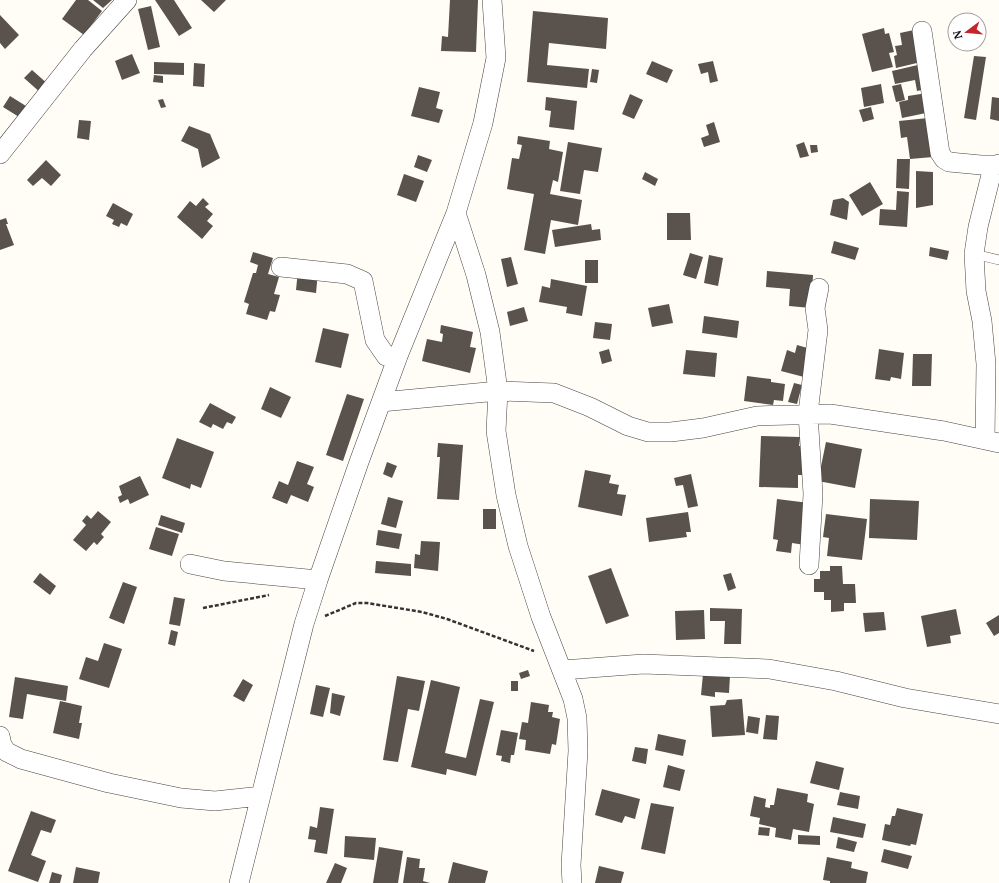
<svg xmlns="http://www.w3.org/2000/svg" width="999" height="883" font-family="'PT Serif',serif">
	<rect width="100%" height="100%" fill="#fffdf5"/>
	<path fill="#5a524d" d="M76,0H88L102,11L84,35L62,19Z
		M93,0H112L103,8Z
		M155,0H174L192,28L179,36Z
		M201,0H226L214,12Z
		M450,0H478L476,52L441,51L442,36L448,37Z
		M151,6L160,47L148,50L138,9Z
		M533,11L608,18L606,49L549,43L547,65L589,69L587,88L527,82Z
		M0,15L19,35L5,49L0,43Z
		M884,28L885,34L889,33L894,52L889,53L893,67L872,72L862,34Z
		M914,30L921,62L896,68L894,56L897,55L895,46L902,45L900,33Z
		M132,54L140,73L122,80L115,61Z
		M974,56L986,57L976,120L964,118Z
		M652,61L673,70L667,83L646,74Z
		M713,61L718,81L710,83L708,72L701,74L698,64Z
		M154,62L184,63V75L154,74Z
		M194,63L205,64L204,87L193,86Z
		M922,64L927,89L917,91L915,80L895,84L892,71Z
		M592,69L599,70L597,83L590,82Z
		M32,70L49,85L42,94L24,78Z
		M154,75L163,76V83L153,82Z
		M881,84L884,103L864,107L861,88Z
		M901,84L905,100L896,102L892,86Z
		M419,87L440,92L436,108L443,110L439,123L411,116Z
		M927,93L931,112L902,118L899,102L908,100V96Z
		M630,94L643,100L634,119L622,114Z
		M10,96L26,106L19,117L3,107Z
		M546,97L577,101L574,130L549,127L551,111L545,110Z
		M992,97L999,98V121L990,119Z
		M163,99L166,107L161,108L158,100Z
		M871,107L874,119L863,122L859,110Z
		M928,118L933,157L910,159L909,189L896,188L897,159H910L907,137L901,138L899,121Z
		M79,120L91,121L89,140L77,138Z
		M714,122L720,142L704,147L701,138L709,135L706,125Z
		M189,126L210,134L220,158L202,168L198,149L181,141Z
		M518,136L550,141L549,149L563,152L558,182L553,180L550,194L582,200L578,225L551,220L545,254L524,250L534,194L507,189L512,158L519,159L522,145L517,144Z
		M568,142L602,148L598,172L584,170L580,194L560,191Z
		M804,142L809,156L800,158L796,145Z
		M810,145H817L818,152L811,153Z
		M418,155L432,160L427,172L414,167Z
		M46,160L61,175L51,186L42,178L33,186L27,180Z
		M916,171L933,172V205L916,208Z
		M645,172L658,179L655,186L642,179Z
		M404,174L424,181L416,202L397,195Z
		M870,182L883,204L862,216L849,195Z
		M897,191L909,192L907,227L879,225L880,209L896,210Z
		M203,198L209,204L205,207L213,214L207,221L213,226L202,239L177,217L190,201L196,206Z
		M843,198L849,202L847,220L830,215L833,200Z
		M113,203L133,214L127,226L121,223L119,227L112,224L114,220L106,216Z
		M667,213H690L691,240H667Z
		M6,218L8,224H6L14,245L0,250V220Z
		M591,224L592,230L600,229L601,240L555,247L552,230Z
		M834,241L859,248L855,260L831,253Z
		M930,247L949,251L947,260L929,256Z
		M253,252L273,258L268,274L279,277L274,294L280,295L275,312L270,311L267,320L246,314L249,304L244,302L253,273H256L258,265L250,262Z
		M690,253L703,257L696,279L683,275Z
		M709,255L723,258L718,286L704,283Z
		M511,257L518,284L507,287L501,259Z
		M585,260H598V283H585Z
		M298,270L318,272L316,293L296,290Z
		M767,271L813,275L811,308L789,306L790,289L766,287Z
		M551,279L587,286L582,316L566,313L567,307L539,302L542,286L550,288Z
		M669,304L673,323L652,327L648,308Z
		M524,307L528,321L510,326L507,312Z
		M704,316L739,321L737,338L702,333Z
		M595,322L612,324L610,340L593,338Z
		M441,325L473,332L470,347L476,348L470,373L422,361L427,339L442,342L443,334L440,333Z
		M323,328L349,334L341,368L315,362Z
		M797,345L811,349L804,377L781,371L787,350L795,353Z
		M609,349L612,361L602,364L599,352Z
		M879,349L904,353L901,379L891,377L890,381L875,379Z
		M686,350L717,353L715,377L683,374Z
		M913,354H932L931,386H912Z
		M747,376L771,379V382L785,384L783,401L774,400L773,405L744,401Z
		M794,383L802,385L797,404L788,402Z
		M270,387L291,397L281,418L261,409Z
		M347,394L364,399L343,461L326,455Z
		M210,403L236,417L232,424L227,422L223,429L213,424L211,428L199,422Z
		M761,436L800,437L799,446H803L806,468H802V475H798V488L759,487Z
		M177,438L214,452L201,488L191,484L190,489L162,478Z
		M826,442L862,449L855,488L818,481Z
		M438,443L463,445L459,500L437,499L440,457H437Z
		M297,461L314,467L307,484L314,487L308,502L291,495L287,504L272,498L279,481L288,485Z
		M387,462L397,466L392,478L383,474Z
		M585,470L611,475L609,483L619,485L617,494L626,495L622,516L578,507Z
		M691,474L698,506L688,508L683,485L676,486L674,478Z
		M140,476L149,495L130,504L128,499L120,503L118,497L122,495L119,486Z
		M388,497L403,501L396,528L381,524Z
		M777,499L809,503L805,545L792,543L791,553L776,551L778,540L773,539Z
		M870,499L919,501L917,540L869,538Z
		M483,509H496V529H483Z
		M98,511L111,522L101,534L104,537L97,545L94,542L86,551L73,540L86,525L82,521L87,515L91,519Z
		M688,512L691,532H686L687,537L649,542L646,518Z
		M826,514L867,519L862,560L827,556L829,538L823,537Z
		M161,515L185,523L182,533L158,525Z
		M156,527L179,534L172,556L149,549Z
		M378,530L402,534L399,549L376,545Z
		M421,541L440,542L438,571L414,568L415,554L420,555Z
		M376,561L411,564V576L375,573Z
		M830,566H842L843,584H855L856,603H844V611L831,612V600H824V592H814V579H820V571H830Z
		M611,568L629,616L606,624L588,576Z
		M40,573L56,586L50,595L33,582Z
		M731,573L736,588L728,591L723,575Z
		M123,582L137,587L124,624L109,618Z
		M174,597L185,599L180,626L169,624Z
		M710,608L742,609L741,644H724L725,621H710Z
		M956,609L961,634L950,636L951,643L927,647L921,616Z
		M704,610L705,639L676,640L675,611Z
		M884,612L886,630L865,632L863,613Z
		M999,615V633L994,636L986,623Z
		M171,630L178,632L175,646L168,644Z
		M104,643L122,649L109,688L79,679L86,657L98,661Z
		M528,670L530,676L521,679L519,673Z
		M703,674L730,676L729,693L715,692V697L701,695Z
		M397,676L425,681L419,711L408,709L398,762L383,760Z
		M15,677L68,686L66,701L27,694L23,719L9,717Z
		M243,679L253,685L244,702L233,696Z
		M431,680L460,687L445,753L466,758L480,699L494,702L476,776L447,769L446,775L411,767Z
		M511,681H518V691H511Z
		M316,685L330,688L323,717L310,714Z
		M332,693L345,696L340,716L330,713Z
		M742,699L745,735L712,737L710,706L725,705L727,700Z
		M60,701L82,706L79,723H82L79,739L53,733Z
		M531,702L549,705L548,712H553L552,717L560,719L556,745L552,744L550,754L525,750L526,740L519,739L522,722L528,723Z
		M766,715L779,716L777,740L763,739Z
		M748,716L760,718L758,734L746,732Z
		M501,730L518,733L514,755H511L510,763L501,761L502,756L496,755Z
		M658,734L686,740L683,756L655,750Z
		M635,747L648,749L646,764L632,761Z
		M816,761L844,768L839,790L810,783Z
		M668,765L685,770L680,791L663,787Z
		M777,788L808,794L807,802L814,804L809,832L793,829L791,840L775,837L776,828L759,824L760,818L750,816L754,796L766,799L765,807L770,808V805H774Z
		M602,789L640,799L635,819L625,816L622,823L595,815Z
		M840,792L860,796L858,809L837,805Z
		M651,803L674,807L665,854L641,849Z
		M320,807L334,809L327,854L314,852L316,840L308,839L310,826L317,828Z
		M897,808L923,814L916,845L911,844L910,846L882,840L885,824L890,825L892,816H895Z
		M31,811L56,820L51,833L41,830L31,855L46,861L38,882L8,871Z
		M833,817L866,824L863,838L830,832Z
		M759,827L770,828L769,836L758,835Z
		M798,835L820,836V845L798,844Z
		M345,836L376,838L374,860L344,857Z
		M838,837L857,842L854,852L836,848Z
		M379,847L403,851L398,883H373Z
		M884,849L912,856L908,869L881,862Z
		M407,857L420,859L419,868H425L423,881L430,883H403Z
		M827,857L852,862L851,868L868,872L866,883H830V881L823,880Z
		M453,862L488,871L485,883H448Z
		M335,863L347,868L341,883H326Z
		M599,866L624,872L621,883H595Z
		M76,867L100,872L98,883H73Z
		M52,872L62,875L60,883H49Z"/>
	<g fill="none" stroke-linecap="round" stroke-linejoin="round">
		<defs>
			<path id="service" d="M974,254L999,260"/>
			<path id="minor" d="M922,31L940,153L944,159L949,162L981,165H997
				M0,154L83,49L127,0
				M456,213L476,275L490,332L498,391L496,431L506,495L518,546L541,617L573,699L577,718L578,751L571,865L572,883
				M281,267L347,274L363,281L375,340L386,356H398
				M381,402L498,391L554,393L590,407L628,426L648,432H671L703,428L757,416L830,414L944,431L999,443
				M985,440L986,364L982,321L976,291L974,254L978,227L991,175L999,164
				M190,564L224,571L318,580
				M809,565L813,494L808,413L818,330L815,308L819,288
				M563,670L643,664L769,669L836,681L905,698L999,714
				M0,736L2,745L7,752L21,759L109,783L181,798L215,801L260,796
				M239,883L304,624L318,580L359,462L398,356L456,213L483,123L496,58L492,0"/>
		</defs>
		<use href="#service" stroke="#444" stroke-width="10"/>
		<use href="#minor" stroke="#444" stroke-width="20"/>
		<path stroke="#333" stroke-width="2.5" stroke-dasharray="4 2" stroke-linecap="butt" d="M203,608L269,595
			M325,616L356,603H367L422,612L447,619L534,651"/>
		<use href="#service" stroke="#fff" stroke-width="9"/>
		<use href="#minor" stroke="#fff" stroke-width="19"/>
	</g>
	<g transform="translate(967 32) rotate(254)"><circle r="19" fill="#ffffff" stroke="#a0a0a0"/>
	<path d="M0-3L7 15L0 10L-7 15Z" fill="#c4262e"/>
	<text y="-6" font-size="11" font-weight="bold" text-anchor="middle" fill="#111111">N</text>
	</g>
</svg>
